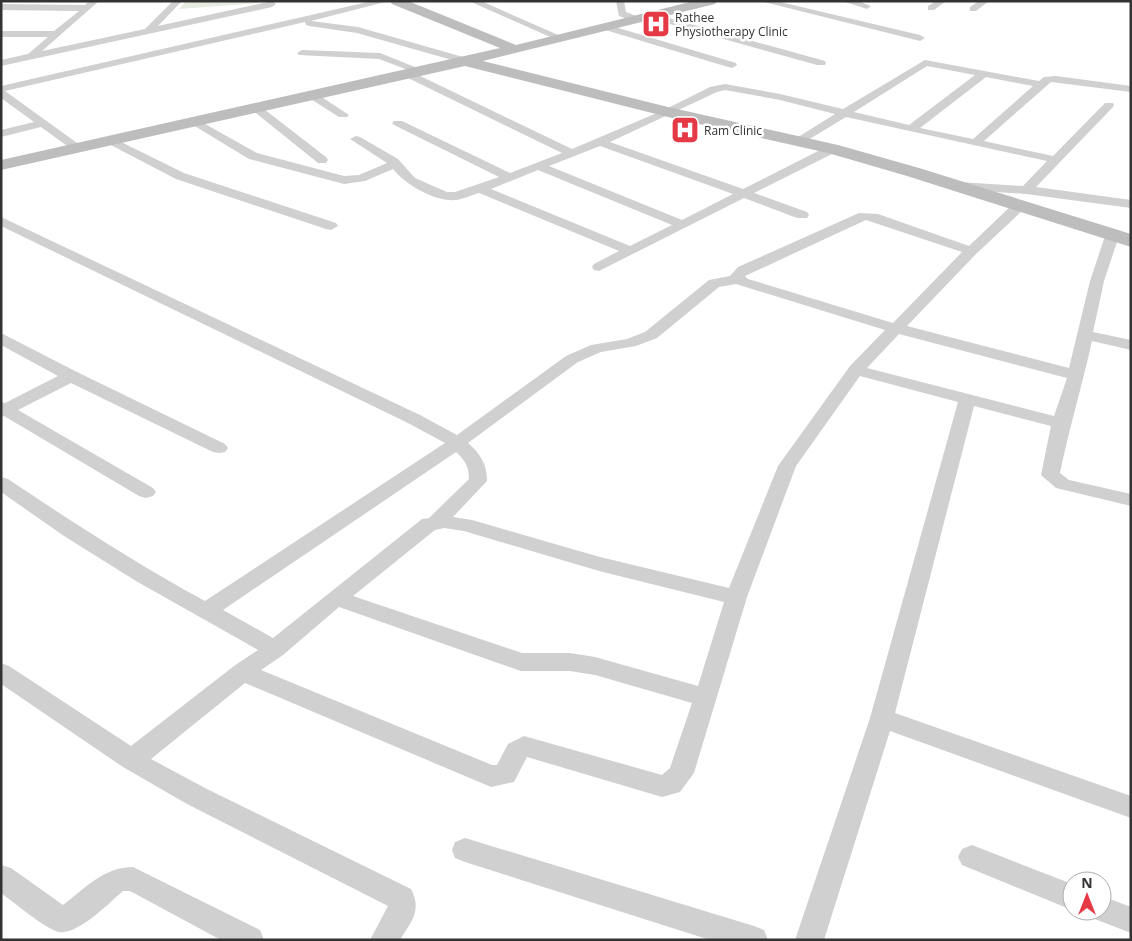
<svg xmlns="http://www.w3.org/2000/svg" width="1132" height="941" font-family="'Open Sans',sans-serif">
	<rect width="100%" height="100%" fill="#fff"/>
	<path fill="#e6ecdf" d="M186,1H258L259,3L179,9Z"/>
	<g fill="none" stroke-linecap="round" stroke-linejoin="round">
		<path fill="#d0d0d0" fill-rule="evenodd" d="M89,1H99L42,51L145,29L173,1H182L158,26L272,1L276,4L272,7L1,66V60L28,54L48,37H1V31H54L79,11L1,10V4L85,5Z
			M372,1H389L311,21L358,27L470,59L471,61L466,64L357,33L309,26L306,25L305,22L5,91L84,148L78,152L74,151L41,127L1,137V130L34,122L1,98V86Z
			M469,1H481L565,38L560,41L557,40Z
			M616,1H624L626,12L639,17V21L636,22L619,16Z
			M760,1H776L920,35L925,38L920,41Z
			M842,1H858L871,6L867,9Z
			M936,1H946L934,10H928V6Z
			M979,1H989L976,11H970V7Z
			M651,13L825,61L826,63L825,65H817L648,18L647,16Z
			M605,24L736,63L737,65L732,68L728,67L602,29V25Z
			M302,50L380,53L425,71L420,74L416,73L379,59L299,55L297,53Z
			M925,60L1039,81L1044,77L1056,76L1131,86V92L1051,82L984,141L1053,156L1105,103H1113L1114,105L1113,107L1036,187L1131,200V208L1026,194L955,189L953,186L955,183L959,182L1023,186L1047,161L846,117L803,143H795L793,141L795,139L835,114L780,100L725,90L717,92L610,142L743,189L828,146H836L838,149L836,152L754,193L807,212L809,215L807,218H797L744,198L599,271L594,270L592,267L594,264L619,251L479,193C472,195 464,199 456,200C435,202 406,185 393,169L365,181L344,184L249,159L188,122L190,120H198L257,153L344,176L359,175L387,163L350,139L356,136L360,137L398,159L415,178L447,192H455L499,177L394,125L392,123L394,121H402L510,173L562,153L404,76V72H412L572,149L664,110L710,87L725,84L780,94L843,109ZM927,66L975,75L909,125L854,112ZM986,77L1033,86L973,139L920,128ZM600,146L733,194L682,220L549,166ZM538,170L672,225L630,246L491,189Z
			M313,93L317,94L349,115L347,117H339L309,98L308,96Z
			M256,105L260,106L326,157L328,160L326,163H318L252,110L251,108Z
			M111,137L184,173L336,223L338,226L331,230L326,229L176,179L107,143L105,141Z
			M1019,202L1024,203L1026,206L1024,209L976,254L907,326L1069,368L1090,281L1105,236L1112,232L1117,233L1119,236L1104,281L1093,332L1131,340V350L1092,341C1082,386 1069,429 1060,473L1069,480L1131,494V506L1056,488L1041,475L1051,426L974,406L895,713L1131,796V818L890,731L824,940H795L870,718L958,402L860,376L796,466L747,597L694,773L680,792L662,797L527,757L514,782L491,787L245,683L151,759L205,788L411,889C422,910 412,921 400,940H370L388,906L187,804L123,767L1,684V663L9,666L131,746L234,666L258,650L136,581L64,536L1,492V477L8,479C72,522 137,564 205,601L445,443L408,423L1,226V217L420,415L457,435L566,356L591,345L627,339L645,332L709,280L730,276L738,267L859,213L878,214L969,246L1014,203ZM866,220L962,252L893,323L748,279L745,276ZM736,284L885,330L850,366L778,466L729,588L600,557L472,520L453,517L487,481C487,465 481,454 468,443L578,362L601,352L636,346L657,338L719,287ZM899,334L1067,378L1054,416L867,368ZM456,452C465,460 469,467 469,479L429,518L422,519L273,638L223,610ZM444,528L464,531L599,571L724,602L698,686L595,657L570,653H522L353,596L435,530ZM339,607L521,671H570L595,675L692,703L670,768L662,775L524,736L508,744L497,765H492L261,670L283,655Z
			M1,333L77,372L225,444L228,448L225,452L219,453L213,452L71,383L18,410L153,488L156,492L153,496L146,498L139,496L4,416L1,417V402L5,403L58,376L1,345Z
			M465,838L754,926L764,930L768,940H710L465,862L455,858L452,850L455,842Z
			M972,845L1072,884V910L962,865L958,857L962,849Z
			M1,865L11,868L63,905C85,888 104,867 133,867L260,930L264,940H221L130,891H123C109,903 78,935 59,932C45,929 14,902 1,893Z
			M1102,896L1131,907V933L1092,918L1089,911H1102Z"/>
		<path fill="#bdbdbd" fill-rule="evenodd" d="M390,1H408L516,45L694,1H717L715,4L483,61L668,107L838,145L919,168L1131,234V247L907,176L828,153L668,117L465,66L1,170V160L500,48L392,4Z"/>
	</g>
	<defs>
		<symbol id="hospital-square" viewBox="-11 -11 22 22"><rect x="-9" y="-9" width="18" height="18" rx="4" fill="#e63946" stroke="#fff"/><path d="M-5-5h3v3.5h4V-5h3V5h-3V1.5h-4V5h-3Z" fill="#fff"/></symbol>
	</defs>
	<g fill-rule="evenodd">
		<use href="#hospital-square" x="640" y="8" width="32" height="32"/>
		<use href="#hospital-square" x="669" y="114" width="32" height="32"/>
	</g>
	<g text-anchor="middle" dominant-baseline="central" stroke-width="5" stroke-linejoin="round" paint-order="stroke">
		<g font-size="12" fill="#333" stroke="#fff" text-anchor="start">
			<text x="675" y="17">Rathee<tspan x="675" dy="14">Physiotherapy Clinic</tspan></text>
			<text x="704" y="130">Ram Clinic</text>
		</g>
	</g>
	<rect width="1132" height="941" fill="none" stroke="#333333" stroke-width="5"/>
	<g transform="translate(1087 896)"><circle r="24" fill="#ffffff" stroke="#adadad"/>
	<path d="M0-4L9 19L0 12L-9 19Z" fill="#e63946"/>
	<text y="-8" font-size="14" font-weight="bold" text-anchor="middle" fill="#333333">N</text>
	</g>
</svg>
